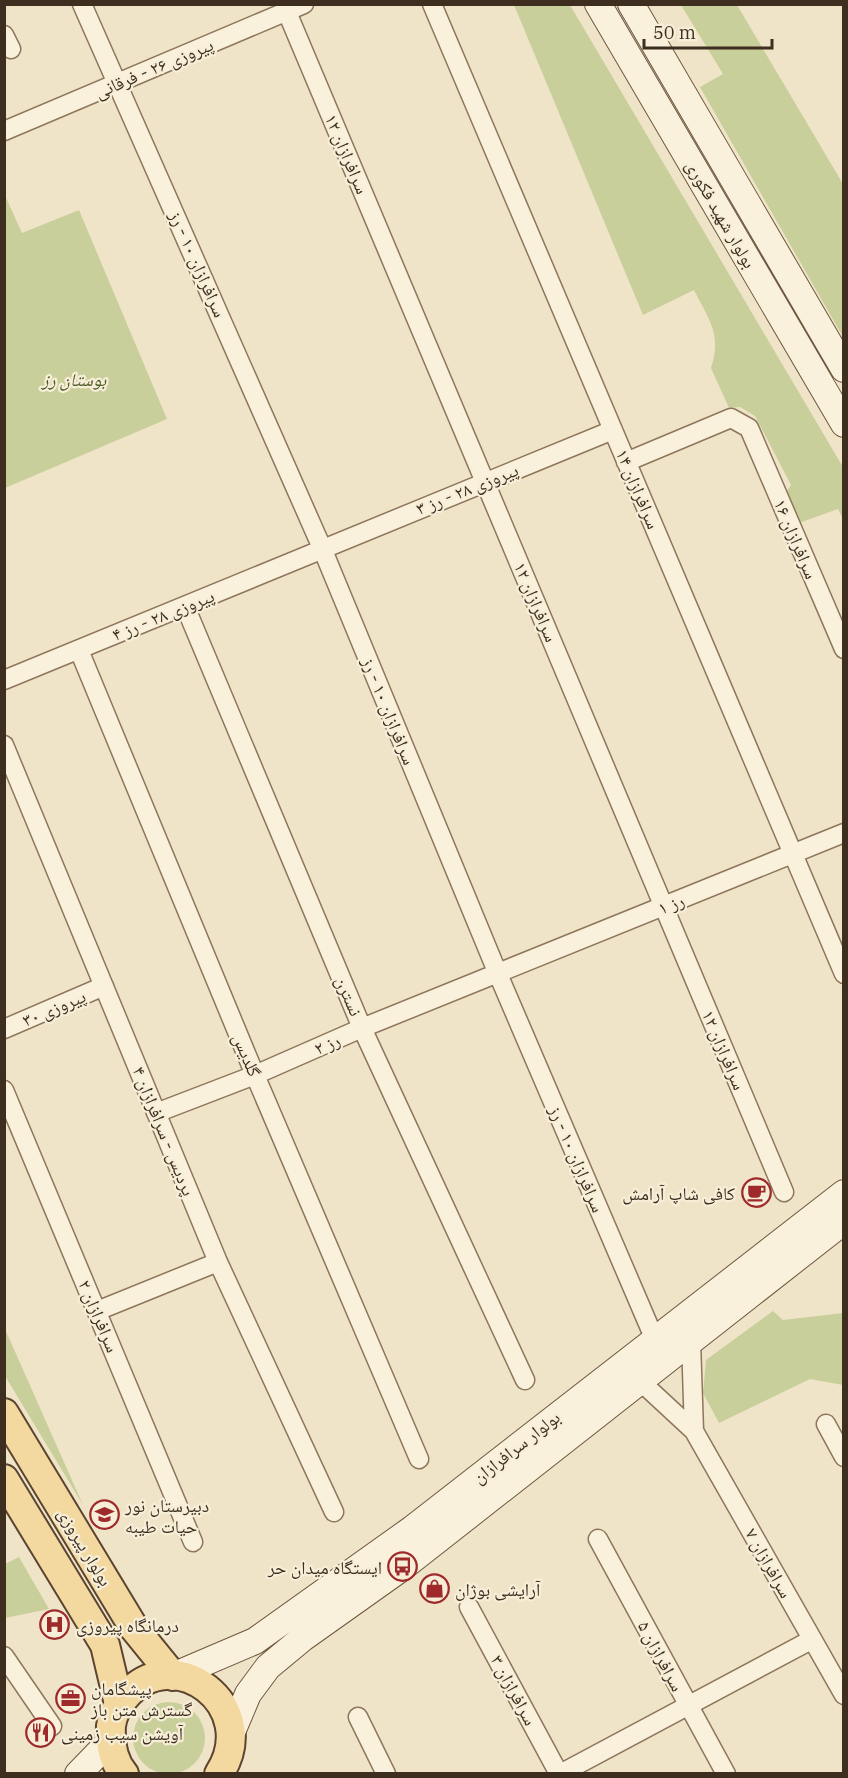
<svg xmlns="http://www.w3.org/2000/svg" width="848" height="1778" font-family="'IBM Plex Serif','Noto Naskh Arabic',serif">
	<rect width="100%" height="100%" fill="#f0e4c8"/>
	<path fill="#c9cf9b" d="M514,5H570L843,467V519L838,509L799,523L785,494L791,485L755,416L740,407L729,408L711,368C722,334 709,320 694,290L643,315Z
		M681,5H737L843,184V337L700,87L723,74Z
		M4,193L22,233L79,210L167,419L5,488Z
		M773,1311L783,1320L843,1313V1385L810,1379L719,1423L703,1393L706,1360Z
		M5,1329L83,1505L5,1376Z
		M19,1557L49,1609L5,1618V1564Z
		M133 1738a36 36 0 1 1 72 0a36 36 0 1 1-72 0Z"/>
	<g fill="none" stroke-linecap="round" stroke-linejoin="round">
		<defs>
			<path id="minor" d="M82,4L322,548L498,974L655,1340
				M432,4L844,974
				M287,12L784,1192
				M4,35L11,49
				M4,131L304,4
				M626,462L731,418L749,428L844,649
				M185,606L362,1028L525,1380
				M79,650L255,1075L419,1459
				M4,680L613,430
				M4,745L218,1262L334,1512
				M4,1029L104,986
				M4,1090L193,1542
				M156,1113L255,1075L362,1028L844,833
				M97,1311L218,1262
				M691,1341L694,1431
				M640,1381L694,1431L844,1695
				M826,1424L844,1457
				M598,1539L726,1774
				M469,1607L559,1774
				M4,1656L52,1726
				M358,1717L386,1774
				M560,1774L811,1640"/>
			<path id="secondary" d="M598,4L844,424
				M631,4L844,369
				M173,1676L255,1641L412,1529L844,1193
				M232,1732L248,1694L268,1667L303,1638L403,1567L844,1221
				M78,1774L110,1741"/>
			<path id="primary" d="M4,1413L134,1628L173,1676
				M4,1479L105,1645L119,1704
				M124,1774C112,1760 110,1743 111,1726C112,1716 118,1705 125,1697C173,1639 263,1706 219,1774"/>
		</defs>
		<use href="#minor" stroke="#8d765c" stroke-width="21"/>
		<use href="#secondary" stroke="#6f573f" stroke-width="28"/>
		<use href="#primary" stroke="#5b4430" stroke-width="32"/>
		<use href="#minor" stroke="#faf1dc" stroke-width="18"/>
		<use href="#secondary" stroke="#faf1dc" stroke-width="26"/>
		<use href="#primary" stroke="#f3d9a0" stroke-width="28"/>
	</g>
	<defs>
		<symbol id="cafe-ring" viewBox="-11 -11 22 22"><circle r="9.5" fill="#f7eed8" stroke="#9e2a2b" stroke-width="1.5"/><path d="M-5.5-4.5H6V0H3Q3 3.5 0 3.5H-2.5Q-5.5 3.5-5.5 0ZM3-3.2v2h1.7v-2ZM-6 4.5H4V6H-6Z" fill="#9e2a2b"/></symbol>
		<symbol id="school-ring" viewBox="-11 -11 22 22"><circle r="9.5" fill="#f7eed8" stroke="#9e2a2b" stroke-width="1.5"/><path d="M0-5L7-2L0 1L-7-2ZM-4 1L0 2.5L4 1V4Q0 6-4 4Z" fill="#9e2a2b"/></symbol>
		<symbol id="bus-ring" viewBox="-11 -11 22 22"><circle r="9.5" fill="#f7eed8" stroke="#9e2a2b" stroke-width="1.5"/><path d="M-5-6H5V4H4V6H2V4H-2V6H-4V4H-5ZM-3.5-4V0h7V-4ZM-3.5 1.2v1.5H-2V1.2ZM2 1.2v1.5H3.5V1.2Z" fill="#9e2a2b"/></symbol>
		<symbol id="shop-ring" viewBox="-11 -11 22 22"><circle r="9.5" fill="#f7eed8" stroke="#9e2a2b" stroke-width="1.5"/><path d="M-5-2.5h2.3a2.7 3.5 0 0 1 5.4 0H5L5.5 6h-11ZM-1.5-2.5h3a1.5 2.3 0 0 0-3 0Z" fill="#9e2a2b"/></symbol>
		<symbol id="hospital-ring" viewBox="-11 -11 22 22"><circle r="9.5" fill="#f7eed8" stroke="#9e2a2b" stroke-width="1.5"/><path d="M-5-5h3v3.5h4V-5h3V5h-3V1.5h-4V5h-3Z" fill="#9e2a2b"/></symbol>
		<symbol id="office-ring" viewBox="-11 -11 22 22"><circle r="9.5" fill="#f7eed8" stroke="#9e2a2b" stroke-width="1.5"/><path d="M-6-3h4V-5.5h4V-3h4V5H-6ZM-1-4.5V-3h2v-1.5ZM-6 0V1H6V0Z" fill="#9e2a2b"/></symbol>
		<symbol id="restaurant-ring" viewBox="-11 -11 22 22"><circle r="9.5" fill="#f7eed8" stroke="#9e2a2b" stroke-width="1.5"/><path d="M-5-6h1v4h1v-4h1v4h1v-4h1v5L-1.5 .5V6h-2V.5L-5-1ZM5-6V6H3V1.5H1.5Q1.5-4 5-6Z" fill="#9e2a2b"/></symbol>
	</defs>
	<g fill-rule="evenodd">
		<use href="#cafe-ring" x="740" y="1176" width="33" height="33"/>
		<use href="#school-ring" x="88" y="1498" width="33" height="33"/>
		<use href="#bus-ring" x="386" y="1550" width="33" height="33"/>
		<use href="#shop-ring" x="418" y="1572" width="33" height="33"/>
		<use href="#hospital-ring" x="38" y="1608" width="33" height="33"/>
		<use href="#office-ring" x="54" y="1682" width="33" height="33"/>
		<use href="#restaurant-ring" x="24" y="1716" width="33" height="33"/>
	</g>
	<g text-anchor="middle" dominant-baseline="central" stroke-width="4.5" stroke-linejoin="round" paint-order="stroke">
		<g font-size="18" fill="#3d2e20" stroke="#f7eed8">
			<text transform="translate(154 68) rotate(-23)">پیروزی ۲۶ - فرقانی</text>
			<text transform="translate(347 154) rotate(67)">سرافرازان ۱۲</text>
			<text transform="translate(721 214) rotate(60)">بولوار شهید فکوری</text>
			<text transform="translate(198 264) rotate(66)">سرافرازان ۱۰ - رز</text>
			<text transform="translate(467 489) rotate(-22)">پیروزی ۲۸ - رز ۳</text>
			<text transform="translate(638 489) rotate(67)">سرافرازان ۱۴</text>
			<text transform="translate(796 539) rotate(67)">سرافرازان ۱۶</text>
			<text transform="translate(536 602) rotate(67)">سرافرازان ۱۲</text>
			<text transform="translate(163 615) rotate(-22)">پیروزی ۲۸ - رز ۴</text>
			<text transform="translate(389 711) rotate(68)">سرافرازان ۱۰ - رز</text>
			<text transform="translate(671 904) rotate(-22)">رز ۱</text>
			<text transform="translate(349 996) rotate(67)">نسترن</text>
			<text transform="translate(54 1008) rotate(-23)">پیروزی ۳۰</text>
			<text transform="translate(327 1044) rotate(-24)">رز ۲</text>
			<text transform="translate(724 1050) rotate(67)">سرافرازان ۱۲</text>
			<text transform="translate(247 1055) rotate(67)">گلدیس</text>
			<text transform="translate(164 1131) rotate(68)">پردیس - سرافرازان ۴</text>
			<text transform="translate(577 1159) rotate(67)">سرافرازان ۱۰ - رز</text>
			<text transform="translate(99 1316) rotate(67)">سرافرازان ۲</text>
			<text transform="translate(516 1447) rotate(-38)">بولوار سرافرازان</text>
			<text transform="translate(85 1547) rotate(59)">بولوار پیروزی</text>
			<text transform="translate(769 1563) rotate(61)">سرافرازان ۷</text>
			<text transform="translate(661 1656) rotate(62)">سرافرازان ۵</text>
			<text transform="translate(514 1690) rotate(62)">سرافرازان ۳</text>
		</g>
		<g font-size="18" font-style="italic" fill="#4d5a26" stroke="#f7eed8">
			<text x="74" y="379">بوستان رز</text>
		</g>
		<g font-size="18" fill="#3d2e20" stroke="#f7eed8" text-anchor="start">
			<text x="735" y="1193" text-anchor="end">کافی شاپ آرامش</text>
			<text x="125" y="1505">دبیرستان نور<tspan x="125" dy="21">حیات طیبه</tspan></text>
			<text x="382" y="1567" text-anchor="end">ایستگاه میدان حر</text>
			<text x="455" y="1589">آرایشی بوژان</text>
			<text x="76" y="1625">درمانگاه پیروزی</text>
			<text x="91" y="1688">پیشگامان<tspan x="91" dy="21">گسترش متن باز</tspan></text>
			<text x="61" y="1733">آویشن سیب زمینی</text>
		</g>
	</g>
	<rect width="848" height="1778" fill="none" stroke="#3d2e20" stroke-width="12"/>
	<path d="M644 39v9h128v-9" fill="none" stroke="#3d2e20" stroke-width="3"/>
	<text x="653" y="39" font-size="18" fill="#3d2e20" stroke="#f7eed8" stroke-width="4.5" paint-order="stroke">50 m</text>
</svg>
